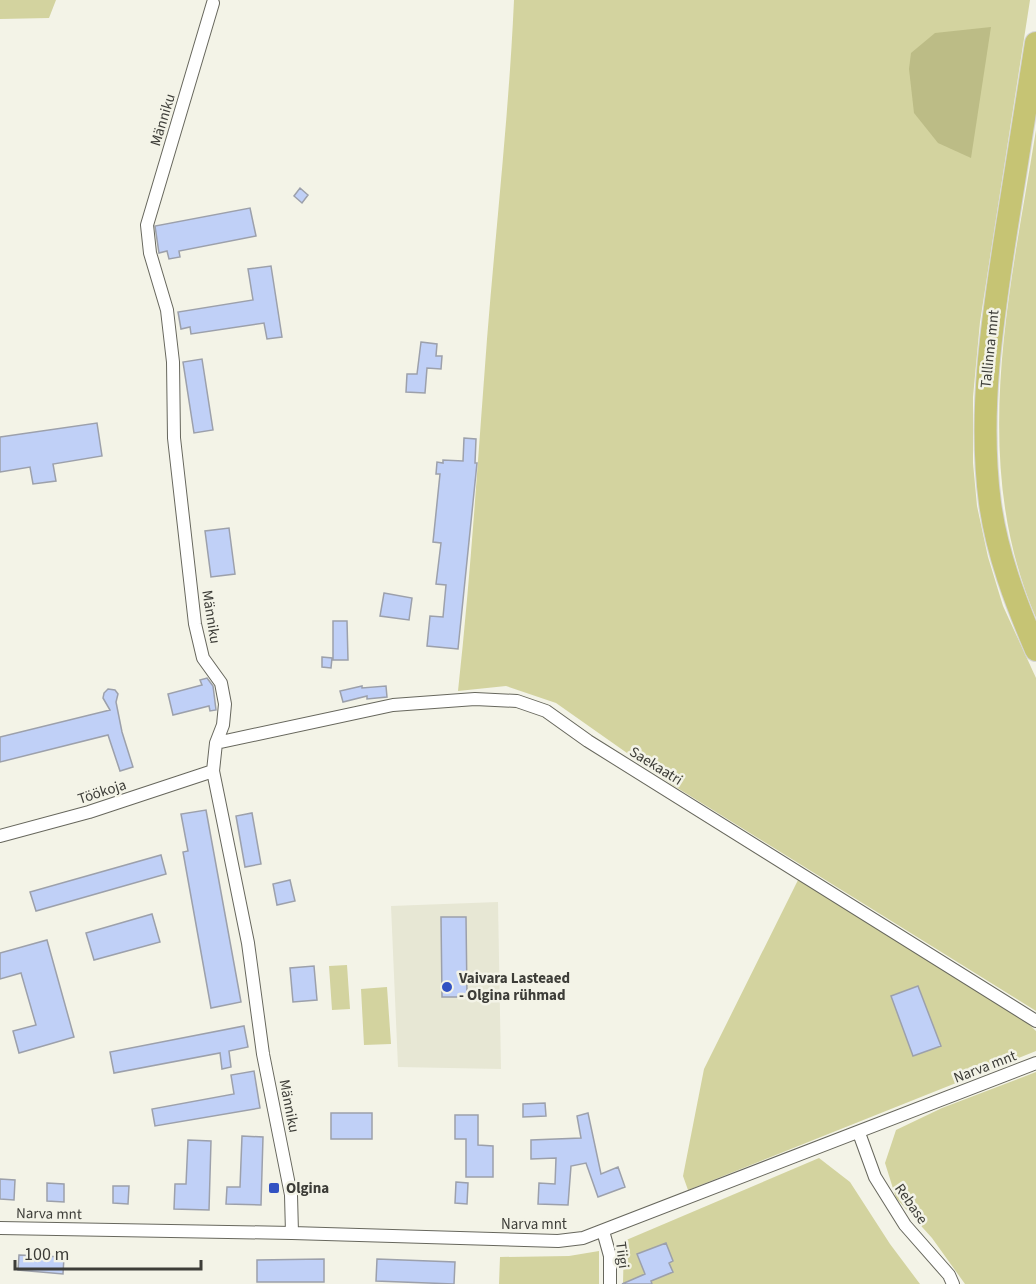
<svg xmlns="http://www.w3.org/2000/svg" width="1036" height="1284" font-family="'Source Sans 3',sans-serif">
	<rect width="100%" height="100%" fill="#f3f3e7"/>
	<path fill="#e7e7d4" d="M498,902L501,1069L398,1067L391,906Z"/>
	<path fill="#d3d39f" d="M0,0H56L49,18L0,19Z
		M514,0H1030L980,322L973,397V463L977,506L988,557L1003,606L1036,678V1011L671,784L556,703L506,686L458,691C471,573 478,456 487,339C496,226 509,113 514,0Z
		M1036,130V618C968,461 1010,293 1036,130Z
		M799,878L1024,1020L1036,1031V1051L688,1190L683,1176L704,1069Z
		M347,965L350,1009L332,1010L329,966Z
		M387,987L391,1044L364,1045L361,989Z
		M1036,1072V1284H965L932,1238L896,1198L885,1163L896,1130L942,1108Z
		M819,1158L850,1182L890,1244L920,1284H623L624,1241Z
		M599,1251V1284H499L500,1257L569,1256Z"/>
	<path fill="#bcbc86" d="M991,27L971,158L938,143L914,113L909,69L911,53L935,33Z"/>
	<path fill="#c0d0f7" stroke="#9ca0ab" stroke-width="1.5" d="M300,188L308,195L302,203L294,196Z
		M250,208L256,236L179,251L180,257L169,259L167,251L159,253L155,226Z
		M271,266L282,337L267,339L264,323L191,334L190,327L181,329L178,312L253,300L248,269Z
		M421,342L437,344L436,356H442L441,369L427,368L425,393L406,392L407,374H417Z
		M202,359L213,430L194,433L183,362Z
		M97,423L102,456L53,464L56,481L33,484L30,467L0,472V437Z
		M464,438L476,439L475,463H477L458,649L427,646L430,616L443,617L446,585L436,584L441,543L433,542L440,474H436L437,462L443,463V460L463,461Z
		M229,528L235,574L211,577L205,531Z
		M384,593L412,598L409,620L380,616Z
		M333,621H347L348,660H333Z
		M322,657L332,658L331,668L322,667Z
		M207,678L213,686L216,710L210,711L209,706L173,715L168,694L202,685L200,680Z
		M362,686V688L386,686L387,697L367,699V696L343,702L340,691Z
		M108,689L115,690L118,694L116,702L122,732L133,767L120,771L108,735L0,762V737L110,710L103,698L104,693Z
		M206,810L241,1002L211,1008L183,852L188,851L181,814Z
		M252,813L261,864L245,867L236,816Z
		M161,855L166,874L36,911L30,892Z
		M290,880L295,901L277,905L273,884Z
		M152,914L160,942L94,960L86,933Z
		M441,917H466L467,997H442Z
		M47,940L74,1037L19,1053L13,1031L36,1025L21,973L0,979V953Z
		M314,966L317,1000L293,1002L290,968Z
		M918,986L941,1046L913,1056L891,996Z
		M244,1026L248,1047L229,1051L231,1067L222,1069L220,1053L114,1073L110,1052Z
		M254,1071L260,1108L155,1126L152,1109L234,1094L231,1075Z
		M545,1103L546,1116L523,1117V1104Z
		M331,1113H372V1139H331Z
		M588,1113L601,1174L618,1167L625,1187L598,1197L586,1163L571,1166L568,1205L538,1204L539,1183L555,1184L556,1158L531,1159V1140L581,1138L577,1116Z
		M455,1115H478V1145L493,1146V1177H466V1139H455Z
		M242,1136L263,1137L261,1205L226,1204L227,1187H240Z
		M188,1140L211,1141L209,1210L174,1209L175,1184H186Z
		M0,1179L15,1180L14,1200L0,1199Z
		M456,1182L468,1183L467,1204L455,1203Z
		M47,1183L64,1184V1202L47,1201Z
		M113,1186H129L128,1204L113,1203Z
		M666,1243L673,1261L669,1263L673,1272L651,1281L652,1284H622L645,1274L637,1254Z
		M19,1255L64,1257L63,1274L18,1270Z
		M324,1259V1282H257V1260Z
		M377,1259L455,1262L454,1284L376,1281Z"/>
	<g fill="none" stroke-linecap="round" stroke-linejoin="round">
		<defs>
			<path id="street" d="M213,3L147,225L150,253L167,310L173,362L174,438L195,624L203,658L221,683L225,704L223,725L216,743L213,771L248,943L263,1054L291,1195L292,1233
				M216,743L393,705L475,699L517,701L546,711L588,741L1036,1021
				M0,836L89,812L213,771
				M859,1133L875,1177L905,1225L949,1275L953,1284
				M0,1228L292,1233L558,1241L583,1238L1036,1063
				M603,1231L610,1256V1284"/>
			<path id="highway" d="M1036,43C1026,106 1016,169 1006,232C992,322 978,413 990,503C997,554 1016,603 1036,650"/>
		</defs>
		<use href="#street" stroke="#67675d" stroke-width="14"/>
		<use href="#highway" stroke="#d4d4d3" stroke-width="24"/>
		<use href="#street" stroke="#fff" stroke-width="12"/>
		<use href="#highway" stroke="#c6c474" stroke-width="22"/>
	</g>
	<g fill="#3252c2" stroke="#f3f3e7" stroke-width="2">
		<circle cx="447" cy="987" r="6"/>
		<rect x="268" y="1182" width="12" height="12" rx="3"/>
	</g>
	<g text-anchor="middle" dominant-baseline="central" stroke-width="5" stroke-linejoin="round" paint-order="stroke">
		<g font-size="15" fill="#3d3d38" stroke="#f3f3e7">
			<text transform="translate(163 120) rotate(-73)">Männiku</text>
			<text transform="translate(990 349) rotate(-84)">Tallinna mnt</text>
			<text transform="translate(211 617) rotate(81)">Männiku</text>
			<text transform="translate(656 766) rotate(32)">Saekaatri</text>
			<text transform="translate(102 792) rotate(-18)">Töökoja</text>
			<text transform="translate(985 1067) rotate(-21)">Narva mnt</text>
			<text transform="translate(289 1106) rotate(79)">Männiku</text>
			<text transform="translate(911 1204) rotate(55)">Rebase</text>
			<text transform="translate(49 1214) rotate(1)">Narva mnt</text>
			<text x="534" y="1224">Narva mnt</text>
			<text transform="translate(622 1255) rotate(83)">Tiigi</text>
		</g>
		<g font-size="15" font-weight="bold" fill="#3d3d38" stroke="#f3f3e7" text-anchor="start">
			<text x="459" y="978">Vaivara Lasteaed<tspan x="459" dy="17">- Olgina rühmad</tspan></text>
			<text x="286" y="1188">Olgina</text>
		</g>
	</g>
	<path d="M15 1260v9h186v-9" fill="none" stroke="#3d3d38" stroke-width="3"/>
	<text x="24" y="1260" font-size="18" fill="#3d3d38" stroke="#f3f3e7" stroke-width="4.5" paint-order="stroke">100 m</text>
</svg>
